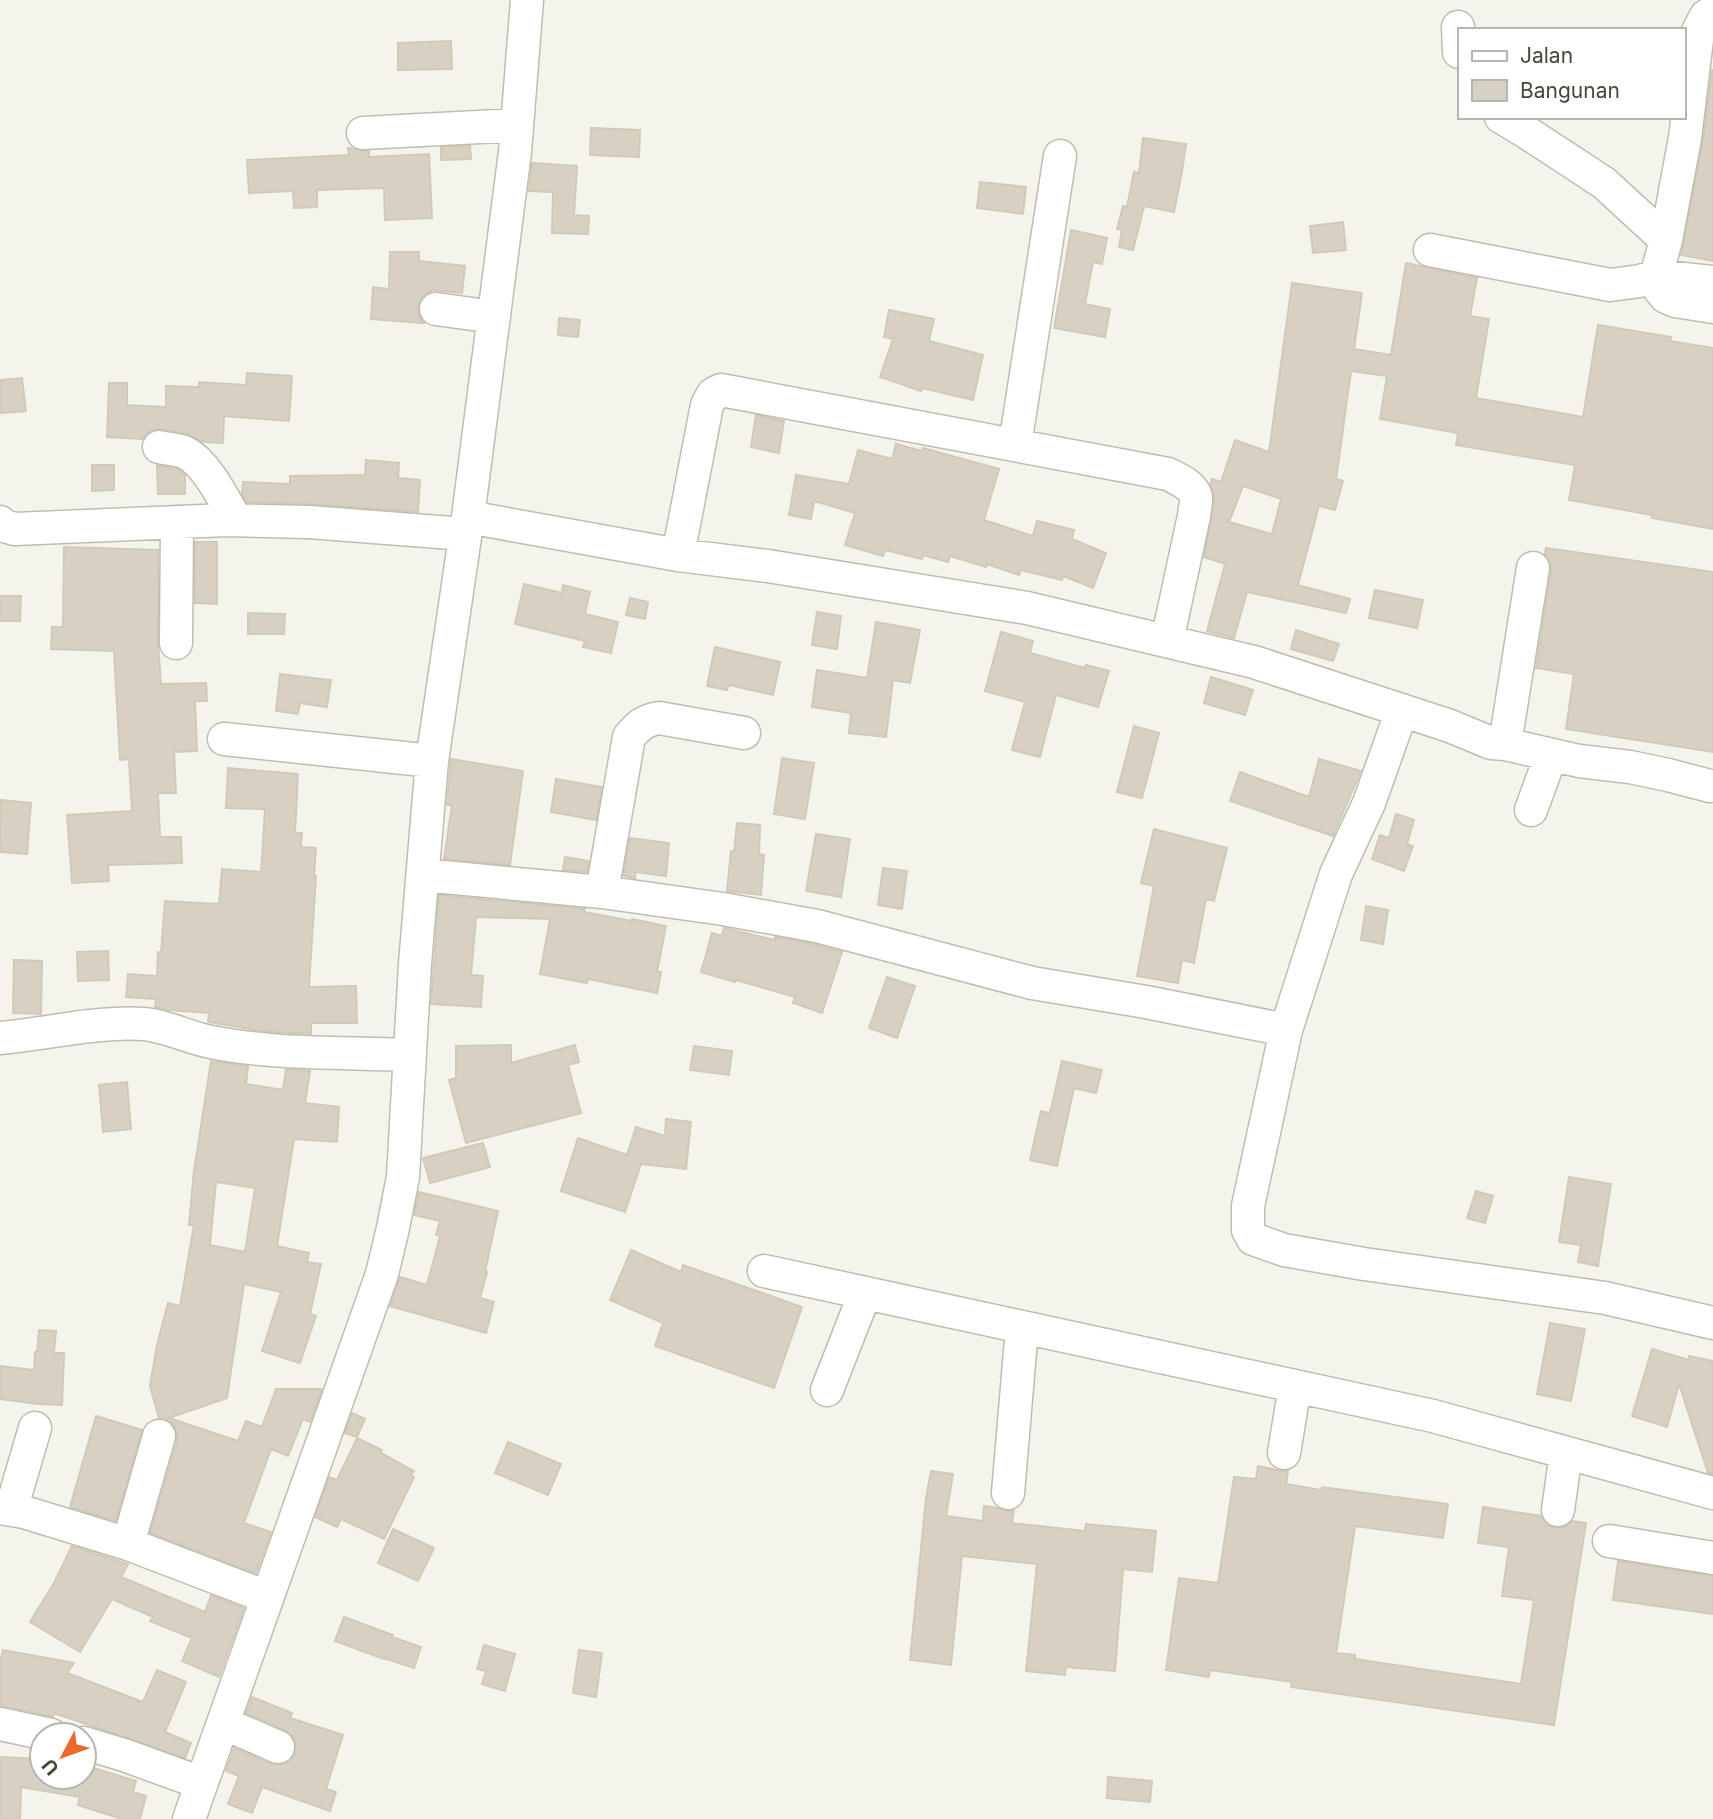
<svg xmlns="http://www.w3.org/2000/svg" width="1713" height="1819" font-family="Inter,sans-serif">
	<rect width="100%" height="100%" fill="#f5f4ec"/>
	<path fill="#d6d1c2" stroke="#d0cab6" stroke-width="2" fill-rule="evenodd" d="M451,41L452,69L398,70V43Z
		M1712,70H1713V261L1681,255L1703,141Z
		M591,128L640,130L639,157L590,155Z
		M1143,138L1186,144L1182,171L1174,212L1144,206L1133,250L1119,247L1122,230L1117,229L1123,206L1127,207L1134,172L1139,173Z
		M470,146L471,159L441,160V147Z
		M348,148L369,151V157L429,154L432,218L385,220L384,188L317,190V207L294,208L293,191L249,193L247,160L349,155Z
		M532,163L577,166L574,215L589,216L588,234L552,233L553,192L529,191Z
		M980,182L1026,187L1023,214L977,208Z
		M1343,222L1346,250L1313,253L1310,226Z
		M1071,230L1107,238L1102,264L1093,262L1085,304L1110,309L1105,337L1054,328Z
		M390,252H419V261L465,266L462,293L431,290V292L422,297L418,306L419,315L424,323L371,319L373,287L389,289Z
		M1406,263L1477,278L1470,316L1489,319L1476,398L1583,417L1598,325L1671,337L1670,341L1713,348V529L1652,518V515L1569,500L1575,465L1456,445L1458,433L1380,419L1387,376L1351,371L1336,479L1343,481L1335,510L1319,506L1298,585L1350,599L1346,613L1247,592L1234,638L1207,631L1225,564L1204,557L1214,504V495L1210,484L1212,479L1221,482L1235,440L1269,452L1292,283L1362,293L1354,349L1391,355ZM1243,486L1281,499L1272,534L1229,522Z
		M889,310L934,319L929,341L983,355L973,400L922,388L921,391L880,377L893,339L884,337Z
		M559,318L580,320L578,337L558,335Z
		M247,373L292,376L289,421L224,416L223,443L203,442L188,434L162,429L153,430L146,434L143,439L107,437L109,383H127V405L166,407V386L199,387V382L246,385Z
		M22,378L26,411L0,413V380Z
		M756,415L784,421L779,453L751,447Z
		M896,444L922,451L923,448L999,469L984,520L1033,536L1037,521L1074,530L1072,539L1106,553L1093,588L1063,576L1062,580L1021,570L1019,575L987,564L986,567L950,556L948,562L923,555L922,559L885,550L883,556L845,545L855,513L814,501L811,519L789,515L796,475L849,484L858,450L892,459Z
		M366,460L399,463L398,478L420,480L418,512L310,504L247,502L242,494L243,482L290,484V476L365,475Z
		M92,465H114V490L92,491Z
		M157,465L177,469L185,475V494H158Z
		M195,542H217V604L195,603Z
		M64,547L158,550V643L161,684L206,683L207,701H195L197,751L174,752L176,793H158L160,837H181L182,863L108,865L109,881L72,883L67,815L132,811L129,759L120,760L114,651L51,649L52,627H63Z
		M1546,548L1713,572V752L1566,729L1574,674L1536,668L1551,571L1550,562L1545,554Z
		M524,584L562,593L563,585L590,592L585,614L618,622L611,653L583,647L585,641L515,624Z
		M1375,590L1423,600L1417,628L1369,618Z
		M0,596H21L20,621H0Z
		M630,598L648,602L645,619L626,615Z
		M817,612L841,616L837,649L812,645Z
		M248,613L285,614L284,634H248Z
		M876,622L920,630L910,683L893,680L886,737L849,733L851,713L812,707L817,670L867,678Z
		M1296,630L1339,644L1333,661L1291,649Z
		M1001,632L1033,641L1030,653L1085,668L1086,665L1109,671L1098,707L1056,695L1040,757L1012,750L1025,702L985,691Z
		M715,647L780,662L773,695L729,685L727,690L707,686Z
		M280,674L331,680L327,707L300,703L298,714L276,711Z
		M1211,677L1253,690L1245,715L1204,703Z
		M1134,726L1159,733L1142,798L1117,792Z
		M782,758L814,763L805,819L774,814Z
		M451,759L523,771L510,865L444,859L452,805H447Z
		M1319,759L1361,771L1333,836L1230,801L1240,772L1309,797Z
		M228,768L298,774L295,833H302L301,847L316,848L314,876H316L309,987L356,986L357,1023H311V1034L262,1031L208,1022L209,1013L168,1010L155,1007L156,999L126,997L128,974L157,976L158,952L161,953L165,901L219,904L222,869L261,872L265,809L226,808Z
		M556,779L602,787L596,820L551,812Z
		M1,800L31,803L27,854L0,852Z
		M1396,814L1414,820L1407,844L1413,846L1404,871L1372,859L1380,835L1389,838Z
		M737,823L760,825L759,854L764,855L761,895L727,891L731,851L734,852Z
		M1154,829L1227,848L1214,901L1206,899L1194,963L1182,960L1178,983L1137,976L1154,886L1141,883Z
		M816,834L850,839L841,897L806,891Z
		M630,838L669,843L666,876L636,872L635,878L623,876Z
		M565,857L589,861L587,872L563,870Z
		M883,868L907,871L902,909L878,905Z
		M439,895L585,909L584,912L632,921V919L666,926L657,972H661L657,993L588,979L587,983L540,974L550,919L476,917L471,975L483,976L481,1007L431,1004Z
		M1366,906L1388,910L1383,944L1361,940Z
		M724,928L775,940V937L813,944L842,952L822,1013L793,1003L795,997L736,980L735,982L701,972L712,933L722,936Z
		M108,951L109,980L78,981L77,952Z
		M14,960L42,961L41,1014L13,1013Z
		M887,977L915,986L897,1038L869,1028Z
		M511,1045V1063L575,1045L579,1062L568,1065L581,1113L466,1143L449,1080L456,1078V1046Z
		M694,1046L732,1051L729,1075L690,1070Z
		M211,1061L248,1066L246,1084L283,1090L286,1069L310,1071L305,1103L339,1107L337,1142L294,1139L277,1246L309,1253L307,1262L321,1264L310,1314L316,1316L300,1363L262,1351L281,1292L244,1284L227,1398L169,1418L238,1441L246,1421L262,1427L276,1389H322L310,1422L303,1419L288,1456L271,1449L244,1523L271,1532L256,1573L150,1533L177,1441V1432L172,1423L165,1419L159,1418L150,1386L157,1345L168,1303L180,1306L194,1225H189L194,1171ZM216,1182L255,1188L245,1252L210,1245Z
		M1062,1061L1102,1070L1096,1093L1074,1088L1057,1166L1030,1160L1041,1111L1050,1113Z
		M127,1082L131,1129L103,1132L99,1085Z
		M666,1119L691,1122L686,1169L641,1164L625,1212L561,1191L578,1138L627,1155L636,1127L665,1136Z
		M483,1143L490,1167L430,1183L423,1158Z
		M1569,1177L1611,1184L1598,1266L1578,1262L1581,1245L1559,1242Z
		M1476,1191L1493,1196L1485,1223L1467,1218Z
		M419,1192L498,1211L485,1272H487L480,1298L494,1302L486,1333L390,1306L400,1277L427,1285L440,1236L436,1235L440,1221L414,1215Z
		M631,1250L681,1272L683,1265L802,1307L774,1388L655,1346L663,1323L610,1300Z
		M1550,1323L1585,1329L1571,1401L1537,1394Z
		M39,1330L56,1331L54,1353H64L62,1405L38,1404L0,1399V1366L34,1370L35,1352H37Z
		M1652,1349L1689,1360V1356L1713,1361V1474L1708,1473L1679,1384L1667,1427L1632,1416Z
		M352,1413L365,1419L357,1437L345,1433Z
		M96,1416L142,1430L116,1521L70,1507Z
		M357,1438L382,1450L381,1453L414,1471L411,1475L414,1477L384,1539L341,1519L337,1527L315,1517L329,1477L337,1480Z
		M508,1442L561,1464L548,1495L495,1473Z
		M1258,1466L1282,1471H1288L1286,1484L1321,1490L1322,1487L1448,1504L1443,1538L1355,1526L1336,1653L1355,1655V1659L1521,1684L1534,1600L1502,1596L1509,1547L1478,1543L1483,1507L1541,1516L1546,1524L1555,1528L1564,1527L1573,1521L1586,1523L1554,1725L1291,1687L1292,1682L1210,1670L1209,1677L1166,1670L1179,1578L1218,1583L1234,1477L1256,1479Z
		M931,1471L953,1474L946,1516L983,1521L984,1506L997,1508L1006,1511L1014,1510L1012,1523L1085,1531L1086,1524L1156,1531L1152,1572L1123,1569L1115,1671L1066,1667L1065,1675L1026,1671L1037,1564L962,1556L951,1665L910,1660L926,1498Z
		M393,1529L434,1548L418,1581L378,1563Z
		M72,1546L128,1564L121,1577L205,1612L211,1595L244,1608L219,1677L182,1661L192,1638L150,1621L153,1617L112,1599L80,1652L30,1622L54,1583Z
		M1618,1561L1713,1576V1614L1613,1600Z
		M344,1617L393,1635L392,1637L421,1647L414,1668L384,1658V1659L335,1641Z
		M484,1645L515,1654L505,1691L482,1684L486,1671L477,1669Z
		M3,1650L74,1663L67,1673L143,1702L157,1670L186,1682L165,1732L191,1743L185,1758L54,1713L53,1717L0,1706V1662Z
		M579,1650L602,1653L596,1697L573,1693Z
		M252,1697L292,1713L290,1718L343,1735L326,1789L336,1792L330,1811L262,1787L252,1813L228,1804L239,1776L226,1771L234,1748L271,1764L279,1765L288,1762L295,1754L296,1744L292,1736L285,1730L246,1713Z
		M0,1757L42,1759V1777H84V1765L136,1781L133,1792L146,1796L140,1819H122L78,1805L80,1797L21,1787L20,1819H0Z
		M1108,1777L1152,1781L1150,1802L1107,1798Z"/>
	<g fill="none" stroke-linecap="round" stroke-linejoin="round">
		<defs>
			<path id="minor" d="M1713,12L1706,16L1698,31L1685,138L1666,240L1656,276L1660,290L1666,297L1675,301L1713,307
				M1458,27L1459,52
				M1501,117L1526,132L1604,183L1666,240
				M363,133L517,125
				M1430,250L1610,285L1640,281L1656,276L1713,282
				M436,309L494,317
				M1015,445L1060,156
				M159,447C167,449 178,449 186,453C207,464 224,500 236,520
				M468,517L678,555L768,566L1027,608L1254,662L1450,726L1491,743L1505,744L1579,761L1630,767L1668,775L1710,786
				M0,522L4,526L15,529L226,520L309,522L465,534
				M678,555L707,405L713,394L721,390L1168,474C1178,479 1193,485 1196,497C1197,502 1194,511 1194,516L1167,641
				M176,643L177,522
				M224,739L432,761
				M1505,744L1533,568
				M1531,810L1551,755
				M423,875L602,892L723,909L817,926L1032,983L1146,1002L1286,1030L1248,1206V1230L1253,1239L1284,1250L1364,1264L1605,1298L1713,1323
				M602,892L629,737C638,726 645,720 659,718L744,733
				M1286,1030L1336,874L1369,803L1402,710
				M0,1038C47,1034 96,1021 144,1024C167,1026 189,1038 211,1042C276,1055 344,1052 409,1055
				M764,1271L1433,1416L1713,1493
				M827,1390L865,1293
				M1284,1453L1295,1386
				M1008,1493L1022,1328
				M0,1508L24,1512L128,1544L267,1597
				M11,1510L35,1428
				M1558,1510L1566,1453
				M1609,1541L1713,1558
				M128,1544L159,1436
				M223,1723L278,1747
				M0,1724L51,1735
				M84,1743L124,1755L201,1783
				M189,1819L382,1274L393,1228L403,1177L415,964L432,761L468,517L515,152L527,0"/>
		</defs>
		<use href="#minor" stroke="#c0bdaf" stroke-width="35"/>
		<use href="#minor" stroke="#fff" stroke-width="32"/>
	</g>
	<rect x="1458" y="28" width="228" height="91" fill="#ffffff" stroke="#b6b5b0" stroke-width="2"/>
	<rect x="1472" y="51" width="35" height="10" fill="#ffffff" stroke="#b6b5b0" stroke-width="2"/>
	<text x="1520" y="63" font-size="21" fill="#49463a">Jalan</text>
	<rect x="1472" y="80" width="35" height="21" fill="#d6d1c2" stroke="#b6b5b0" stroke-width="2"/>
	<text x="1520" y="98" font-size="21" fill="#49463a">Bangunan</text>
	<g transform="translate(63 1756) rotate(229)"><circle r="33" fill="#ffffff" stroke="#b6b5b0" stroke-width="2"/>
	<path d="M0-5L12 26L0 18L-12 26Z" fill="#eb692d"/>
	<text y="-10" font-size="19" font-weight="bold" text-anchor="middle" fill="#49463a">U</text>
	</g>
</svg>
